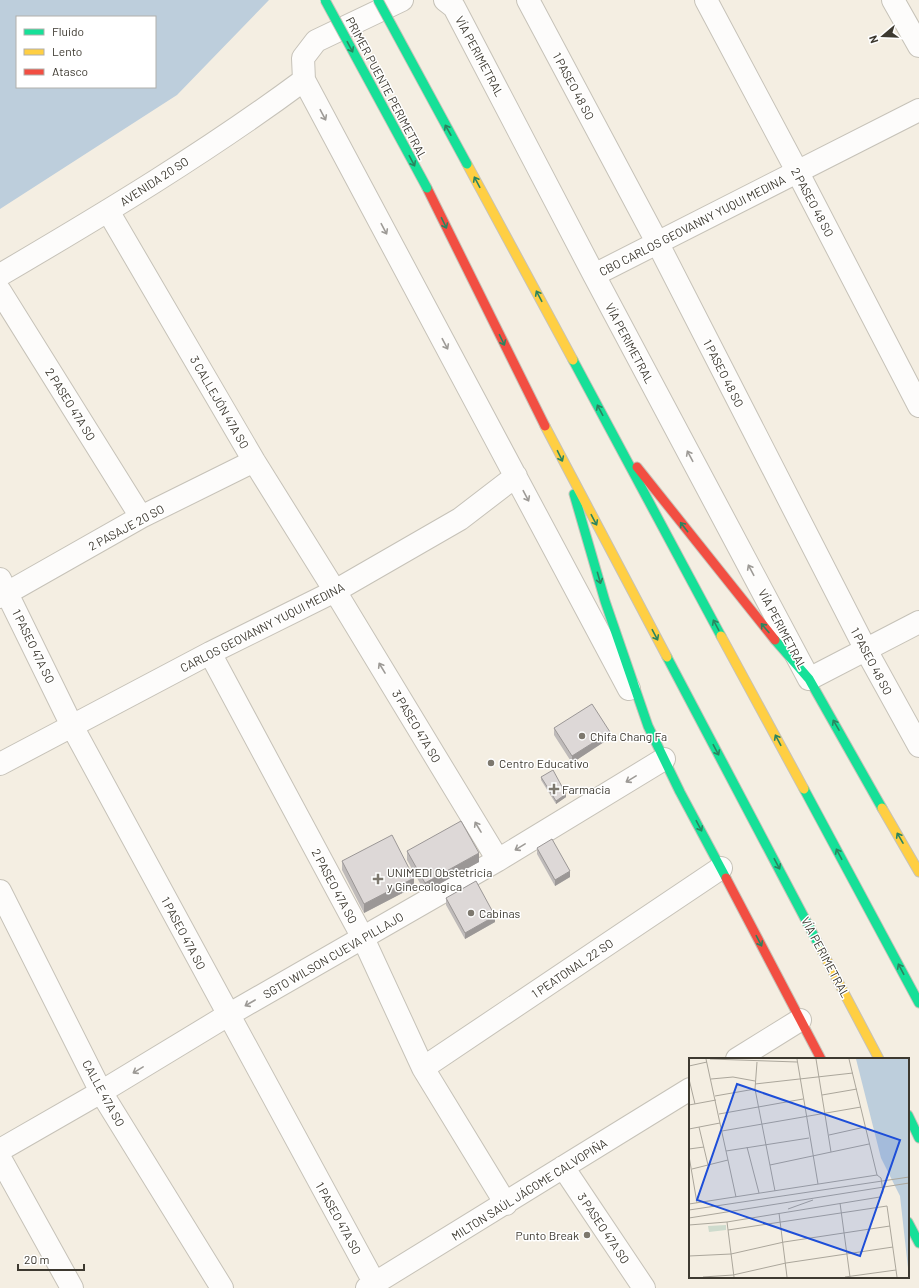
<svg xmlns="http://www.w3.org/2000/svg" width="919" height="1288" font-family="Barlow,sans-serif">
	<rect width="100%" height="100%" fill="#f4eee2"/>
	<path fill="#bdcedc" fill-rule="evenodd" d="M0,0H269L177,95L0,209ZM17,17H155V87H17Z"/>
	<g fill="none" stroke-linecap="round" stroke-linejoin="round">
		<defs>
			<path id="street" d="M402,0L316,41L303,58L304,80L629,689
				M445,0L454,7L594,275L809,679L919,622
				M528,0L657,242L866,650L919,746
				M706,0L797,171L919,406
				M893,0L919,46
				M108,211L254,461L335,591L498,860
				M0,275C104,214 207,152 304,80
				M594,275L919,110
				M0,291L141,517
				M0,579L72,726L375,1284
				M0,597L141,517L254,461
				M210,653L363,938L423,1068L506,1204
				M0,764L210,653L335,591L460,519L516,476
				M0,891L101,1092L222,1288
				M737,1059L800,1020
				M423,1068L721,868
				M0,1150L101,1092L228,1015L498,860L664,759
				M0,1158L72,1288
				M563,1167L644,1288
				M367,1288L690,1089"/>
			<path id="fast" d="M573,360L721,636
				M574,494L605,601L648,726L680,792L726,878
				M775,640L809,679L882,808
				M667,657L822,951
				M804,789L919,1003
				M908,1115L919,1138
				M908,1222L919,1243"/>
			<path id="slow" d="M467,164L573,360
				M545,426L667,657
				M721,636L804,789
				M882,808L919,872
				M822,951L879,1059"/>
			<path id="jam" d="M427,188L545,426
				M637,467L775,640
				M726,878L821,1059"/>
		</defs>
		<use href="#street" stroke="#c6c2b8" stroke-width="24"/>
		<use href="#fast" stroke="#c6c2b8" stroke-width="11"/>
		<use href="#slow" stroke="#c6c2b8" stroke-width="11"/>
		<use href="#jam" stroke="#c6c2b8" stroke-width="11"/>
		<use href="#street" stroke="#fdfcfb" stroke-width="22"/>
		<use href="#fast" stroke="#16e098" stroke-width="9"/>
		<use href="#slow" stroke="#ffcf43" stroke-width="9"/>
		<use href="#jam" stroke="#f24e42" stroke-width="9"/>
		<defs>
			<path id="fast-bridge" d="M325,0L427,188
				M378,0L467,164"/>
		</defs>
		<use href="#fast-bridge" stroke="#c6c2b8" stroke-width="11" stroke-linecap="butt"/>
		<use href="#fast-bridge" stroke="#16e098" stroke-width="9"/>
	</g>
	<path fill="#bebab9" d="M554,728L610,738L572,763L554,735Z
		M541,777L566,797L556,804L541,780Z
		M537,848L570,877L555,886L537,854Z
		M407,851L479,862L425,892L407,860Z
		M342,861L414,887L364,913L342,870Z
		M446,898L495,922L465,939L446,905Z"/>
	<path fill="#9b9796" d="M610,732V738L572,763V756Z
		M566,794V797L556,804V801Z
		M479,853V862L425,892V883Z
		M570,871V877L555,886V880Z
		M414,878V887L364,913V904Z
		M495,916V922L465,939V933Z"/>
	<path fill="#ddd8d7" stroke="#9b9796" d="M592,704L610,732L572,756L554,728Z
		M553,770L566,794L556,801L541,777Z
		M461,821L479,853L425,883L407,851Z
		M392,835L414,878L364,904L342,861Z
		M552,839L570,871L555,880L537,848Z
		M476,881L495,916L465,933L446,898Z"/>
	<defs><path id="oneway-shaft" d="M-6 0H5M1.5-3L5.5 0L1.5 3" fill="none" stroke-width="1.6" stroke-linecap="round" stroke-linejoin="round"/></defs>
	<g stroke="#2b845f">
		<use href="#oneway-shaft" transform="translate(350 47) rotate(62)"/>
		<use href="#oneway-shaft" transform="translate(448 130) rotate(-119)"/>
		<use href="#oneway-shaft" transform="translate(412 161) rotate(62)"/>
		<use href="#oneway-shaft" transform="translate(477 182) rotate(-118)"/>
		<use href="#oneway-shaft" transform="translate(444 223) rotate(64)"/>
		<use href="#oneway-shaft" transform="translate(539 296) rotate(-118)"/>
		<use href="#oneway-shaft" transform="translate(502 340) rotate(64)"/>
		<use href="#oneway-shaft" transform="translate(600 410) rotate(-118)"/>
		<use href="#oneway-shaft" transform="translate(560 456) rotate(64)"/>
		<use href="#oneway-shaft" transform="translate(594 520) rotate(62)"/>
		<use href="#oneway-shaft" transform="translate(684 527) rotate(-128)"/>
		<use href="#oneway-shaft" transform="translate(599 578) rotate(74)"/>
		<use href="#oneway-shaft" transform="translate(716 625) rotate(-118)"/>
		<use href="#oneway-shaft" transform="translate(765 628) rotate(-131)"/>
		<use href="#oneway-shaft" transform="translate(655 635) rotate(62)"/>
		<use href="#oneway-shaft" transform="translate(836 725) rotate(-120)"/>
		<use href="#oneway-shaft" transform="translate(778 740) rotate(-118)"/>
		<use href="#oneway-shaft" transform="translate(716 750) rotate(62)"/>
		<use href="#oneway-shaft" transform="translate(699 826) rotate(62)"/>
		<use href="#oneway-shaft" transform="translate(900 838) rotate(-120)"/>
		<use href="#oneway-shaft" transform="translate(839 854) rotate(-118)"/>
		<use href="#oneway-shaft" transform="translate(777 864) rotate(62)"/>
		<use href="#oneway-shaft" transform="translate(759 941) rotate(62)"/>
		<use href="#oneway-shaft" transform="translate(901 969) rotate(-118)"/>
	</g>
	<g stroke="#9d9a96">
		<use href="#oneway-shaft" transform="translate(323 115) rotate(62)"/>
		<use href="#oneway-shaft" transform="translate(384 229) rotate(62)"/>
		<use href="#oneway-shaft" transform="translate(445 344) rotate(62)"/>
		<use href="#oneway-shaft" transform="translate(690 456) rotate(-118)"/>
		<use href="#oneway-shaft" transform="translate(526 496) rotate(62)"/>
		<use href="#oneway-shaft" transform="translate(751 570) rotate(-118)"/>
		<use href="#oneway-shaft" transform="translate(382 668) rotate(-121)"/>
		<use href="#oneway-shaft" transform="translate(631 779) rotate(149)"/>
		<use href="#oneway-shaft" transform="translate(478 827) rotate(-121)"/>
		<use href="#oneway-shaft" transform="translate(520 847) rotate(149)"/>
		<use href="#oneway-shaft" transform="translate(250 1003) rotate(150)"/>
		<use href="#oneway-shaft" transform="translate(138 1070) rotate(149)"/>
	</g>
	<g fill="#7d786e" stroke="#fff" stroke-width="1.5">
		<circle cx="582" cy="736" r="4"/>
		<circle cx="491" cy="763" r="4"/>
		<path d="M552 783h4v4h4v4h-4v4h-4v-4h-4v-4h4z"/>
		<path d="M376 873h4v4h4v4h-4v4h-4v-4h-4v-4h4z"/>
		<circle cx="471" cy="913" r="4"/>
		<circle cx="587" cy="1235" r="4"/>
	</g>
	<g text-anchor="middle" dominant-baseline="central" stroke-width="3" stroke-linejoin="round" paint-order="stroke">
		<g font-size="12" fill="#3d3930" stroke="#fff">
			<text transform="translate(480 56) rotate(62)">VÍA PERIMETRAL</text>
			<text transform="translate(574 86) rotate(62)">1 PASEO 48 SO</text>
			<text transform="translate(387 88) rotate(62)">PRIMER PUENTE PERIMETRAL</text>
			<text transform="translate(154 181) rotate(-33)">AVENIDA 20 SO</text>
			<text transform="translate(813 202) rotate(62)">2 PASEO 48 SO</text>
			<text transform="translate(692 225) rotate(-27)">CBO CARLOS GEOVANNY YUQUI MEDINA</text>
			<text transform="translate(630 343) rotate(62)">VÍA PERIMETRAL</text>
			<text transform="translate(724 373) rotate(63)">1 PASEO 48 SO</text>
			<text transform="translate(220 402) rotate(60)">3 CALLEJÓN 47A SO</text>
			<text transform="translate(71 404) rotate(58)">2 PASEO 47A SO</text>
			<text transform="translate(126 527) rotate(-28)">2 PASAJE 20 SO</text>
			<text transform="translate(262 627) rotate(-27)">CARLOS GEOVANNY YUQUI MEDINA</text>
			<text transform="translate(783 629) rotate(62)">VÍA PERIMETRAL</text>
			<text transform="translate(34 646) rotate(64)">1 PASEO 47A SO</text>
			<text transform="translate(872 661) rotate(62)">1 PASEO 48 SO</text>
			<text transform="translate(417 726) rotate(59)">3 PASEO 47A SO</text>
			<text transform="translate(335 886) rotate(62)">2 PASEO 47A SO</text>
			<text transform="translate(184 933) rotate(62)">1 PASEO 47A SO</text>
			<text transform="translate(333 955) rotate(-30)">SGTO WILSON CUEVA PILLAJO</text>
			<text transform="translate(826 957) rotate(62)">VÍA PERIMETRAL</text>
			<text transform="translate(572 968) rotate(-34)">1 PEATONAL 22 SO</text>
			<text transform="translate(104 1093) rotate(61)">CALLE 47A SO</text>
			<text transform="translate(529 1189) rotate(-32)">MILTON SAÚL JÁCOME CALVOPIÑA</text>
			<text transform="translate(339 1218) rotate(61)">1 PASEO 47A SO</text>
			<text transform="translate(604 1228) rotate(56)">3 PASEO 47A SO</text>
		</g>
		<g font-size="12" fill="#3d3930" stroke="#fff" text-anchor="start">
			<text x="590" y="736">Chifa Chang Fa</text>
			<text x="499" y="763">Centro Educativo</text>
			<text x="562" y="789">Farmacia</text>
			<text x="387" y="872">UNIMEDI Obstetricia<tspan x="387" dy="14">y Ginecologica</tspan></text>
			<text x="479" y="913">Cabinas</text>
			<text x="579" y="1235" text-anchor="end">Punto Break</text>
		</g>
	</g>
	<g transform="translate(689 1058)">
		<rect width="220" height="220" fill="#f4eee2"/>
		<path d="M37,167V172L20,174L19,168Z" fill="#cedbcd"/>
		<path d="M167,1H220V219L211,138L192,100Z" fill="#bdcedc"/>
		<path fill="none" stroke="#aba69b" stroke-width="1" d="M17,1L47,139M21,1L108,4M108,1L129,126M127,1L142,94M160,1L188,117M68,4L66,31L86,133M0,8L18,4M0,21L6,46M22,21L44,19L66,23M66,26L164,15M133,37L168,31M26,38L66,31M0,47L27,42M30,56L114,41M10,69L19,107M0,71L31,65M33,73L172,49M140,77L176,69M58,89L70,135M0,91L15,89M37,93L120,80M0,98L8,145M81,107L180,86M3,111L39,102M151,145L161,219M0,146L188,117L192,120L194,134L191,139L38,164L0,167M99,151L124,142M0,152L220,119M90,155L98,219M0,160L220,125M38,164L45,219M39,172L198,148L208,219M0,198L42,196L95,184L201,168M14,219L44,217L97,205L204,189M156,219L207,212"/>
		<path fill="#1d4ed8" fill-opacity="0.15" stroke="#1d4ed8" stroke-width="2" d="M48,26L211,82L171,198L8,142Z"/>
		<rect width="220" height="220" fill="none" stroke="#3d3930" stroke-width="2"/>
	</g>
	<rect x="16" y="16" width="140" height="72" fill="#ffffff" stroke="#b1b0ac"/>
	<rect x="24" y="29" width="20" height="6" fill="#16e098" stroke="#b1b0ac"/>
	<text x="52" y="36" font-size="12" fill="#3d3930">Fluido</text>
	<rect x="24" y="49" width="20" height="6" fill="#ffcf43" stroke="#b1b0ac"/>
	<text x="52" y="56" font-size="12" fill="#3d3930">Lento</text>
	<rect x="24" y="69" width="20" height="6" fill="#f24e42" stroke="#b1b0ac"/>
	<text x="52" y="76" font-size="12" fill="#3d3930">Atasco</text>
	<g transform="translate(883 36) rotate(251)" stroke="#ffffff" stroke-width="3" paint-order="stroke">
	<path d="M0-3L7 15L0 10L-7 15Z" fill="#3d3930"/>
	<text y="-6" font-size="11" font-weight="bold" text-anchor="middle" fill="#3d3930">N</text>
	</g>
	<path d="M18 1264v6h66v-6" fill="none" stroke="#3d3930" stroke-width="2"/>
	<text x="24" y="1264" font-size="12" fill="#3d3930" stroke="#ffffff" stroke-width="3" paint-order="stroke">20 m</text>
</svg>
